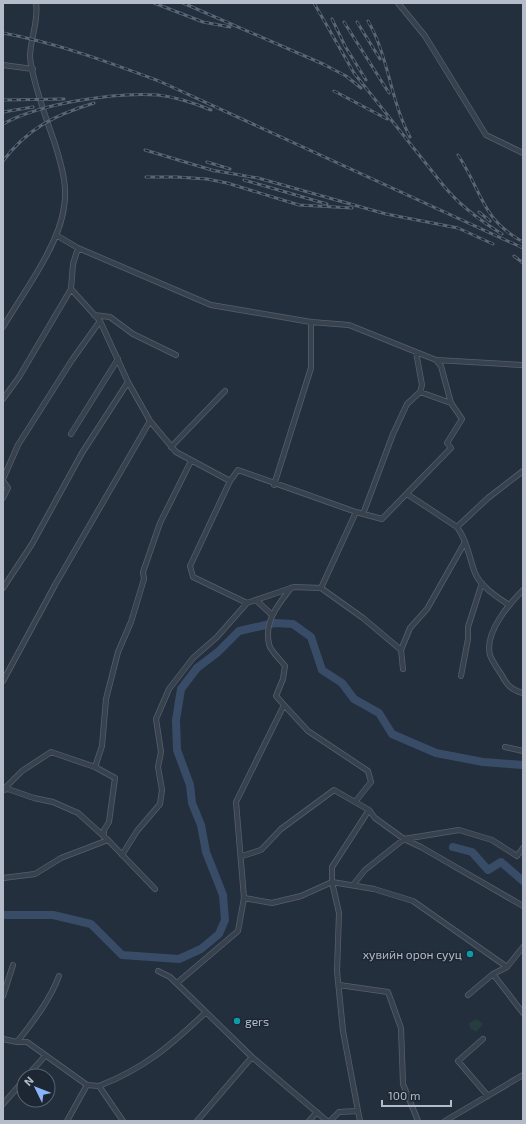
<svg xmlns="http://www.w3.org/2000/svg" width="526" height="1124" font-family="'Exo 2',sans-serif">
	<rect width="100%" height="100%" fill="#242f3e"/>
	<path fill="#263c3f" d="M477,1019L483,1024L476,1032L470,1028L469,1023Z"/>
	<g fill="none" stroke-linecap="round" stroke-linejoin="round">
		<path stroke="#394c67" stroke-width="8" d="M453,847L472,852L488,870L501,862L523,881
			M3,915H53L91,924L122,955L179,959L201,949L219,934L225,920L223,895L206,852L201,825L192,803L190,785L177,750L176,720L181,689L197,668L218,652L239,631L275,623L293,624L311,637L322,670L342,683L354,699L379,713L392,734L436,753L483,762L523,765"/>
		<defs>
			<path id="minor" d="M398,3L425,36L486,135L523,153
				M3,65L33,69
				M56,235L78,248L211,305L311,322L349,325L436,360L523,365
				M78,248L73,264L71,289L100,321L128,382L150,421L176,452L230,481L238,470L356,512
				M94,315L110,317L133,334L176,355
				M3,327C23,293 59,246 64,207C68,186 61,164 55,144C47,121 32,81 30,57C30,39 39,21 36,3
				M416,352L422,385L420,392L451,403
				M3,399L19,377L71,289
				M71,434L118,359
				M171,447L225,391
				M3,479L18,445L72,360L100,321
				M3,481L8,488L3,498
				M230,481L190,566L193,577L247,603L294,587L321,588
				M274,485L311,368V322
				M407,494L457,527C467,540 469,557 475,573C481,587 497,597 509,605
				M363,514L393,434L407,404L420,392
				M457,527L488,498L523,471
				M3,588L32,544L82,453L128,382
				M523,590C509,604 484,633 490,655C492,661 497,668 501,674C507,685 511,690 523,693
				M256,600L271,614
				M401,650L410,628L427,609L465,542
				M403,669L401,650L363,618L321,588L356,512L382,519L451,448L447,443L462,419L451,403L441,366L436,360
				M461,676L468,639V627L482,583
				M3,681L55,585L150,421
				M284,705L308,731L368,771L371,782L355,802
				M505,747L523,751
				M95,767L115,778L109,822L104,830V837
				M3,790L22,771L51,752L95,767L102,746L106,699L118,652L131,622L144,579L143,572L160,523L191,461
				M3,790L8,789L34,798L53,802L78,813L108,840L155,889
				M369,810L332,867V882L374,889L413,901L507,967L493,974L523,1013
				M122,855L137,831L160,804L162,790L158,767L161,752L156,719L169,689L193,658L217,637L247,603
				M242,856L261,850L281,829L334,790L369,810L375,818L404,839L459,830L492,840L517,856L523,848
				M3,878L35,874L61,858L108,840
				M353,885L365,870L404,839L421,847L523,906
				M244,898L236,802L284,705L276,696L283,679L285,666C281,660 270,651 269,644C264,621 278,605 291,588
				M507,967L523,947
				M158,971L170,977L252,1057L327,1121
				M177,983L238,931L244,898L272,903L301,896L332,882L339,913L337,971L343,1031L358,1111
				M339,985L388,992L401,1028L403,1084L418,1121
				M468,995L493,974
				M3,996L13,965
				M3,1039L17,1042H27L87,1085L99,1086L123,1121
				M483,1039L458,1061L488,1096
				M17,1042C33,1022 50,1000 59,976
				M27,1076L45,1056
				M99,1086C145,1068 170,1046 205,1013
				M3,1104L24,1080
				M67,1121L87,1085
				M197,1121L252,1057
				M309,1121L317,1112
				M330,1121L339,1112L358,1111L360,1121
				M445,1121L523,1075"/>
		</defs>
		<use href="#minor" stroke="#565f6c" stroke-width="6"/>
		<use href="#minor" stroke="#38414e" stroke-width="4.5"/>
		<defs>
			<path id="rail" d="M154,3L203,22L230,27
				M183,3L323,64L346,76L361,88
				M314,3L354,73L443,185C460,206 479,220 502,234
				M332,19L345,46L366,80
				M368,21C389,57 390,100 410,137
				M344,22L389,93
				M357,22L380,59
				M3,33C57,43 108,62 159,81L523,248
				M334,91L387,119
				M3,100L64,99
				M3,112L33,107
				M3,124C41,103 115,92 158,95C176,97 194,103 211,110
				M145,150L215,171
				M458,155C482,191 481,219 523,242
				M3,161C28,128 55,115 94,103
				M207,162L230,169
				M211,170L258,178L386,214L458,228L493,244
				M146,177H177L207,179L227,183L299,205L352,208
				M244,180L327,204
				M479,212L490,221
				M514,256L523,263"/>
		</defs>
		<use href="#rail" stroke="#5a6575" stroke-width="3"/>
		<use href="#rail" stroke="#1d2633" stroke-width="1.5" stroke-dasharray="4.5" stroke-linecap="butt"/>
	</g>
	<g fill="#0f9aa8" stroke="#1d2633" stroke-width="1.5">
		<circle cx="470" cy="954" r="4"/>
		<circle cx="237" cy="1021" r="4"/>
	</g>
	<g text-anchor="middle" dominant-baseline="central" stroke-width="3" stroke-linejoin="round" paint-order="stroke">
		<g font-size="12" fill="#b4bcc9" stroke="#1d2633" text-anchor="end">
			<text x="462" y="954">хувийн орон сууц</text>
			<text x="245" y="1021" text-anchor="start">gers</text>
		</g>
	</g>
	<rect width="526" height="1124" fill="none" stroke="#b4bcc9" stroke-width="8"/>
	<g transform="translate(36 1088) rotate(313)"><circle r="19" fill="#1d2633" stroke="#59626f"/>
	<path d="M0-3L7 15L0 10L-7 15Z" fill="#8ab4f8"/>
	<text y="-6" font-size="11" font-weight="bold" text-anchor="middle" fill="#b4bcc9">N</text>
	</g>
	<path d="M382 1100v6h69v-6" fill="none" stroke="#b4bcc9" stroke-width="2"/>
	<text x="388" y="1100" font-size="12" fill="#b4bcc9" stroke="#1d2633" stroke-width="3" paint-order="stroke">100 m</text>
</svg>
